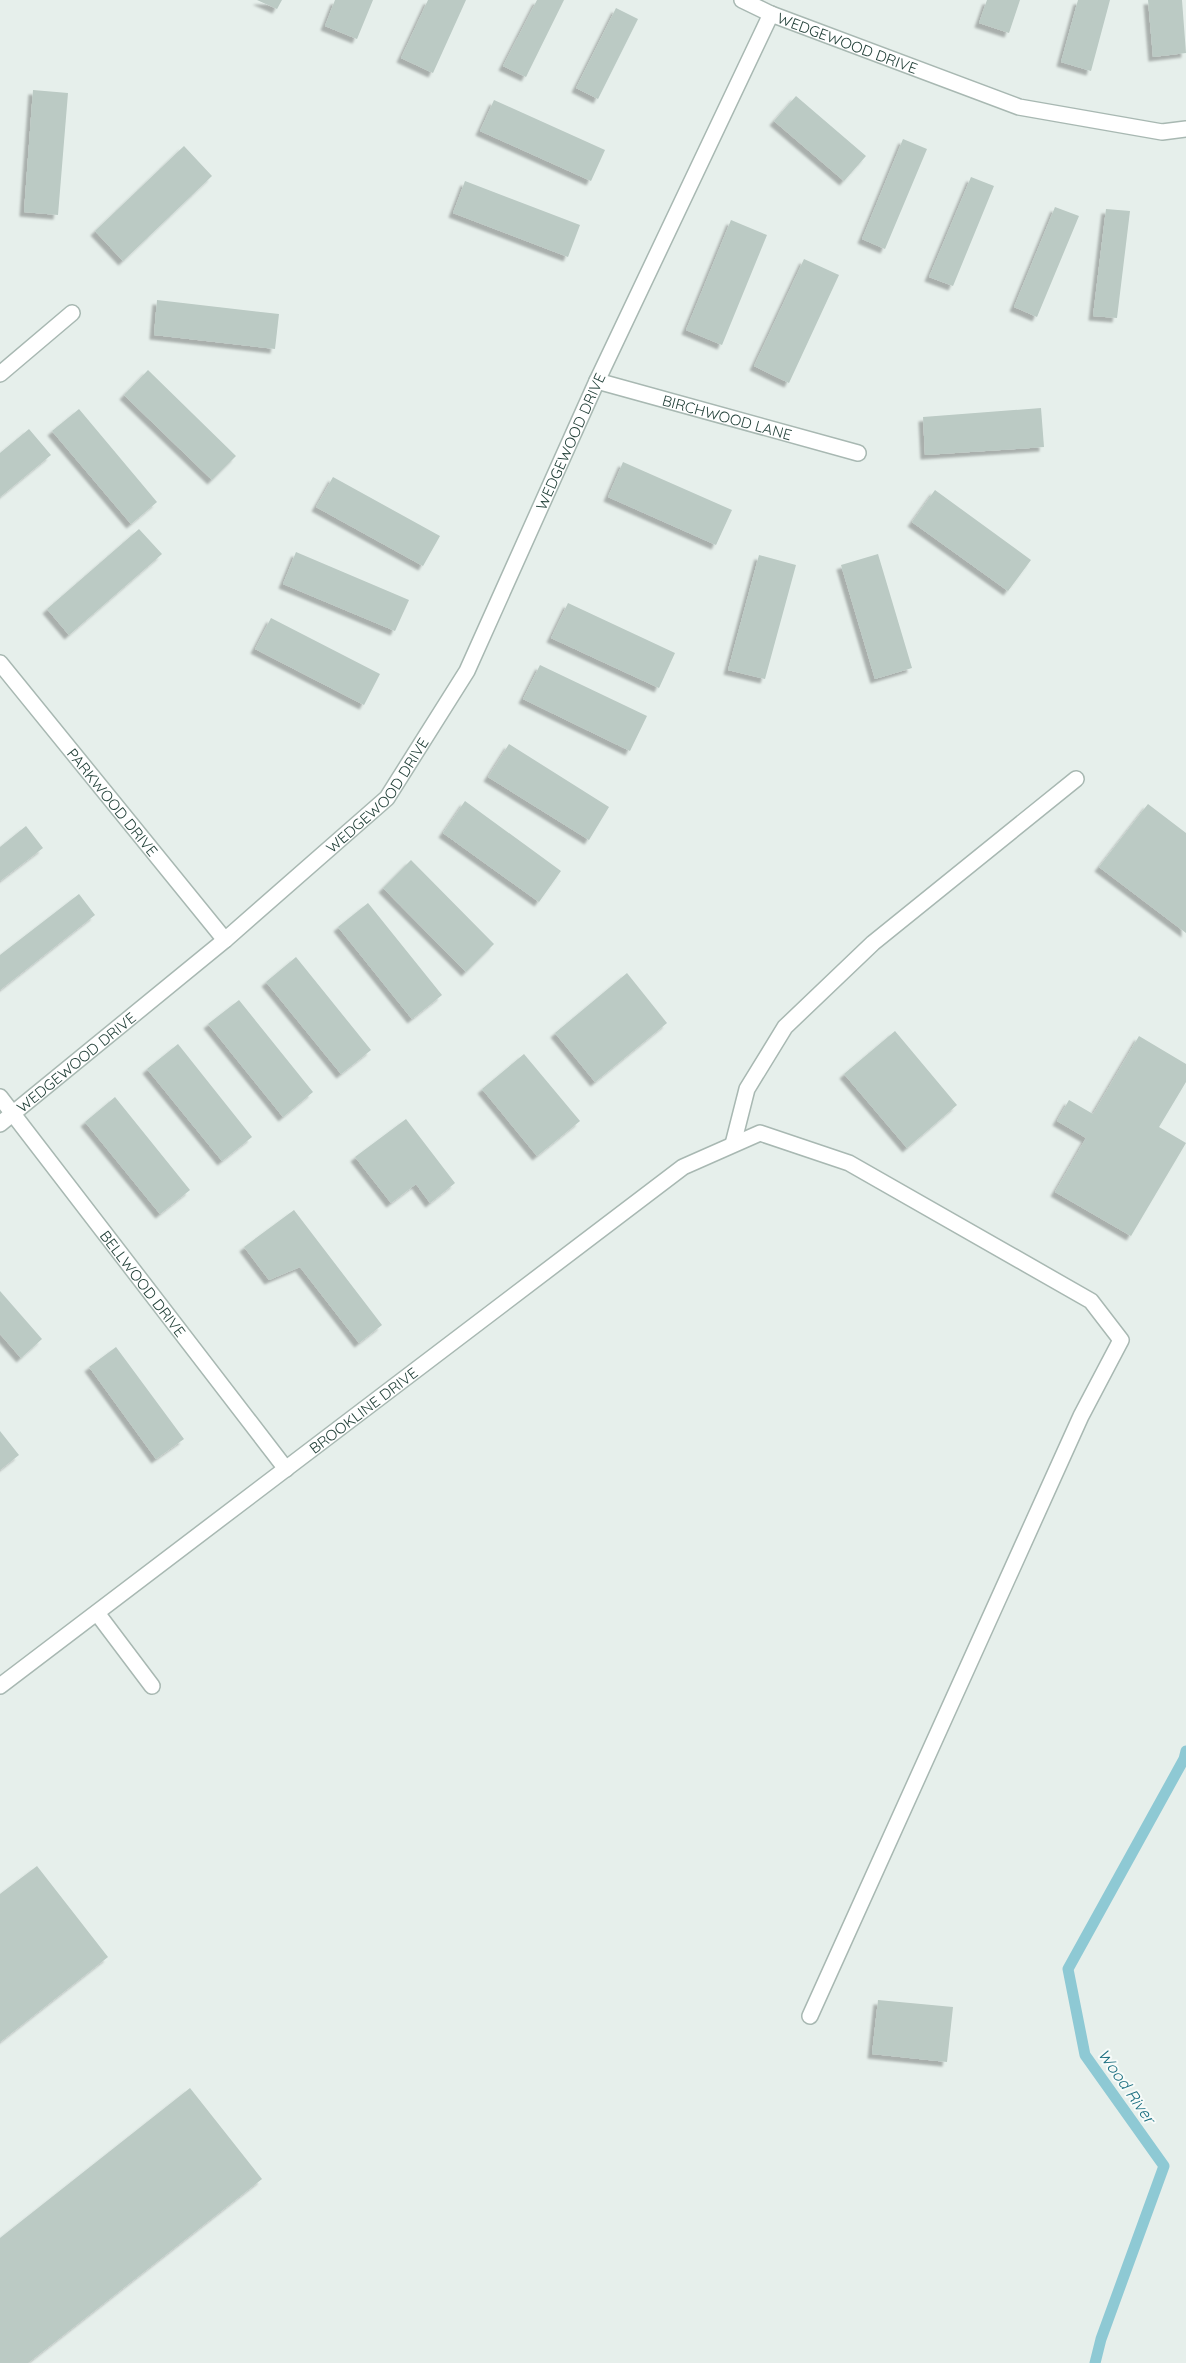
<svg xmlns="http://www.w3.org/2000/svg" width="1186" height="2363" font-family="Quicksand,sans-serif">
	<defs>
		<filter id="shadow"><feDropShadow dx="-4.5" dy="4.5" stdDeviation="1" flood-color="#0004"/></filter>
	</defs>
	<rect width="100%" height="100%" fill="#e6efeb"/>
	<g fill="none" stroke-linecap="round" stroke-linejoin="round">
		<path stroke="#8ec9d4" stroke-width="11" d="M1095,2363L1101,2339L1164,2166L1085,2055L1068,1969L1184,1759L1186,1751"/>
	</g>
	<path fill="#bbcac4" filter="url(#shadow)" d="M257,0H282L277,9Z
		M335,0H373L357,39L325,26Z
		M428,0H466L433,73L401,58Z
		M537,0H564L526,77L503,66Z
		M987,0H1020L1009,33L979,23Z
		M1078,0H1110L1091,71L1061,62Z
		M1148,0H1182L1186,53L1153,57Z
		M616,8L638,19L598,99L576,88Z
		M33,90L68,93L58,215L24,212Z
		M796,96L866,156L844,181L774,121Z
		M494,100L605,150L591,181L480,131Z
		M903,139L927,149L885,249L862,239Z
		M184,146L212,176L123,261L95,231Z
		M971,177L994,186L953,286L929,277Z
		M465,181L580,225L568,257L453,213Z
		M1055,207L1079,216L1037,317L1014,307Z
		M1106,209L1130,211L1117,318L1093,316Z
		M731,220L767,235L722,345L686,330Z
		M804,259L839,275L789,383L754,366Z
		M157,300L279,314L275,349L154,335Z
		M148,370L236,456L212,480L124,395Z
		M1041,408L1044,447L925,455L923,417Z
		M79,409L157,502L131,524L52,431Z
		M29,429L51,455L0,497V453Z
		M623,462L732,510L716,545L608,497Z
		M333,477L440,536L423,566L316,507Z
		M935,490L1031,560L1008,591L912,522Z
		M139,529L162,554L69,635L47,609Z
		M296,552L409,600L395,631L283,584Z
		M878,554L912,668L875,679L841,565Z
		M759,555L796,565L765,679L728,670Z
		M568,603L675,653L659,688L551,638Z
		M271,618L380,674L364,705L255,649Z
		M540,665L647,716L630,751L523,699Z
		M509,744L609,807L589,840L488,777Z
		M465,801L561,871L539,902L443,833Z
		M1148,804L1186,833V933L1099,867Z
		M26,826L43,848L0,881V847Z
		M411,860L494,944L466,972L383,888Z
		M79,894L95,915L0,990V955Z
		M368,903L442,995L412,1019L338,927Z
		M296,957L371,1050L341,1074L266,982Z
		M627,973L667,1023L595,1082L555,1033Z
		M239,1000L313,1092L283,1117L208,1024Z
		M895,1031L957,1105L907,1148L844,1074Z
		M1139,1036L1186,1064V1082L1159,1127L1186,1143L1131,1236L1055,1192L1086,1138L1057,1121L1069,1100L1093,1114Z
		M178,1044L252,1137L222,1161L147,1069Z
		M524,1054L580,1121L537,1156L482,1089Z
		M115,1097L190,1190L160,1214L85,1122Z
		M406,1119L455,1183L430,1203L416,1184L391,1203L355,1157Z
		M294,1210L382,1325L359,1343L300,1267L269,1280L244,1247Z
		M0,1291L42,1339L21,1358L0,1334Z
		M116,1347L184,1439L156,1459L89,1367Z
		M0,1431L19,1455L0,1470Z
		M37,1866L108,1957L0,2042V1894Z
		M878,2000L953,2007L947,2062L872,2054Z
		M190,2088L262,2179L28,2363H0V2238Z"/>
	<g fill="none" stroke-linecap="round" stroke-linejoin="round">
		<defs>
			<path id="service" d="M97,1613L152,1686"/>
			<g id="minor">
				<path id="s1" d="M742,0L771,14L1019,107L1162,132L1186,129"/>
				<path d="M0,374L72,313"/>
				<path id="s2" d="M597,381L858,453"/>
				<path id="s3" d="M0,663L225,940"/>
				<path id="s4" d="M0,1097L286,1469"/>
				<path id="s5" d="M0,1124L225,940L387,798L467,671L597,381L771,14"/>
				<path d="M733,1144L747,1089L785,1027L873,943L1076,779"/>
				<path id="s6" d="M0,1686L683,1167L760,1133L849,1163L1091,1301L1121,1340L1081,1416L810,2016"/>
			</g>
		</defs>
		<use href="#service" stroke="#a8b8b2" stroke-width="18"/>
		<use href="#minor" stroke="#a8b8b2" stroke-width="18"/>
		<use href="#service" stroke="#fff" stroke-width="15"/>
		<use href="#minor" stroke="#fff" stroke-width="15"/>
	</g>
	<g text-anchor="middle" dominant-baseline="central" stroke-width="4" stroke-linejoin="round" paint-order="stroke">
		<g font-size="15" fill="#24423a" stroke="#f7fbf9">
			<text stroke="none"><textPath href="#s1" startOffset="114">WEDGEWOOD DRIVE</textPath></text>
			<text stroke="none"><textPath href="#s2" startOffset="135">BIRCHWOOD LANE</textPath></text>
			<text stroke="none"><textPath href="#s5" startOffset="908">WEDGEWOOD DRIVE</textPath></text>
			<text stroke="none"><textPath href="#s5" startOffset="502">WEDGEWOOD DRIVE</textPath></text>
			<text stroke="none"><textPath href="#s3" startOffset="179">PARKWOOD DRIVE</textPath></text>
			<text stroke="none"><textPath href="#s5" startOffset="98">WEDGEWOOD DRIVE</textPath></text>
			<text stroke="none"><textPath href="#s4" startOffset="235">BELLWOOD DRIVE</textPath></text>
			<text stroke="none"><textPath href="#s6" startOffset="456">BROOKLINE DRIVE</textPath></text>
		</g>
		<g font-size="16" font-style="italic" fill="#1c6f80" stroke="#f7fbf9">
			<text transform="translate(1127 2086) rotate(55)">Wood River</text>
		</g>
	</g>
</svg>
